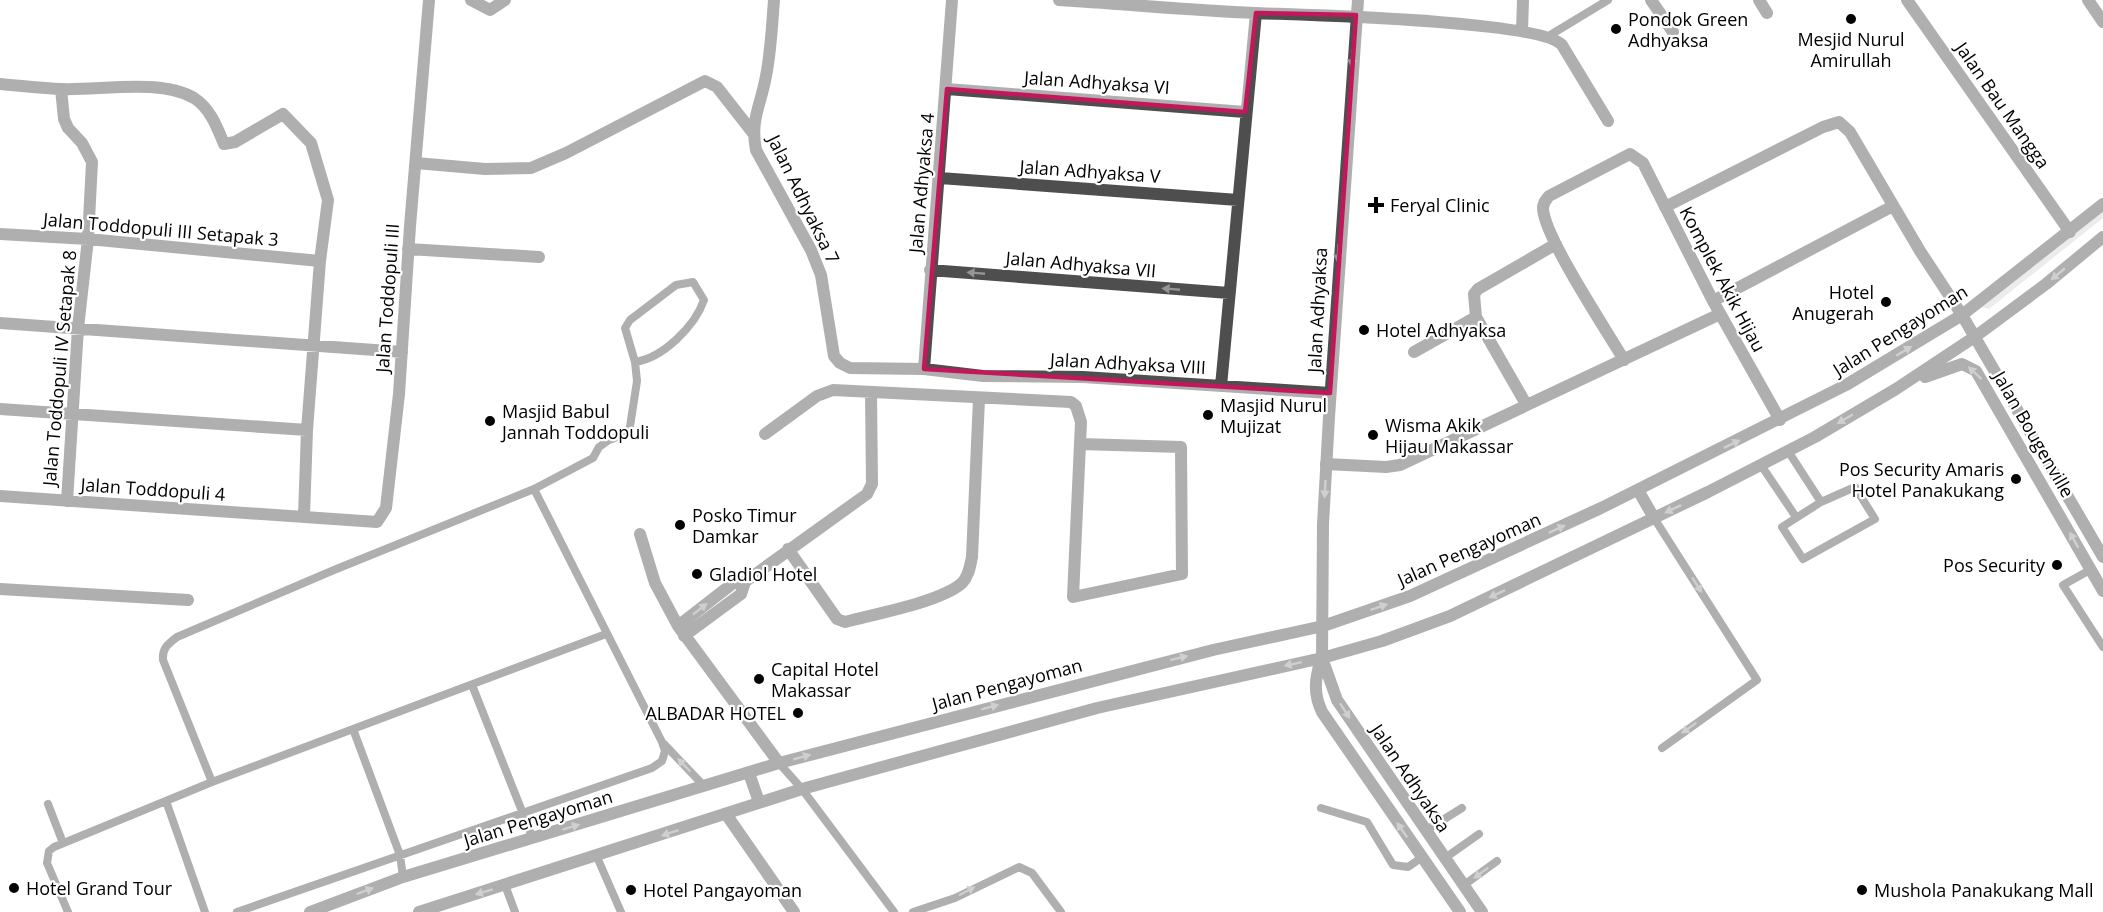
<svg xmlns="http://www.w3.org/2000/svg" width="2103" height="912" font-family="'Open Sans',sans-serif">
	<rect width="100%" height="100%" fill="#fff"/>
	<path fill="#d5d5d5" d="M2103,207V218L1989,309L1981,307Z"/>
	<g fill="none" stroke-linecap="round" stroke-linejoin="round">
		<path stroke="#4e4e4e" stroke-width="8" d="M1547,37L1608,0
			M1788,451L1821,502L1855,487L1875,519L1803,559L1782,527L1821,502
			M1761,465L1796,517
			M1654,518L1757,680L1662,748
			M2090,570L2063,585L2103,647
			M472,685L533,839
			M353,729L400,855L403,877
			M664,744L705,787
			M779,763L802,789L894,912
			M212,782L163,660C162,648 168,644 177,637L334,570L534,489L593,458L599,447L609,440L629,433L637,381L635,362L625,328L630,320L676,285L693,282L704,300C695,326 663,358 635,362
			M166,801L205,912
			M48,804L63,843
			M1321,808L1367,822L1393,865L1408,867L1421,858
			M1425,831L1462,808
			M597,857L621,912
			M1445,858L1479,834
			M505,885L515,912
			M1464,885L1497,861
			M68,912L47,863L49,851L54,847L212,782L606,634
			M237,912L652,768L662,761L665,751L662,742L534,489
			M913,912L955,898L1019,867L1032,873L1061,912"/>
		<path stroke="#4e4e4e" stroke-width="12" d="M471,0L490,10L505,0
			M774,0C772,25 771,51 766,76C761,105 750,119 756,150L811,250L821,275L834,356L840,363L850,368L924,369L983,376L1083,377L1330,393
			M1059,0C1124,4 1190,10 1255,13C1301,15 1539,20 1562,45L1608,121
			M1651,0L1673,32
			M1759,0L1767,13
			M2088,0L2103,22
			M1522,31L1523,0
			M0,84C20,86 40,88 60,89C98,91 160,78 194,98C210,108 217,127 224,144L235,142L283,114L311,143L328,200L320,261L307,430L304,516
			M61,89L64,119L68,128L82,143L92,162L88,239L78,328L67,501
			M947,89L1245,112
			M416,163L485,169L531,168L566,153L705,81L717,87L753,133
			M940,178L1238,200
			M1665,207L1823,127L1839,122L1850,132L1920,251L1962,315
			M0,234L88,239L320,261
			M408,249L539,257
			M930,270L1229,293
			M1713,301L1893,206
			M0,323L402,352
			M1414,352L1476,317
			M1624,360C1607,331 1543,235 1543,208C1543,202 1546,200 1549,196L1630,154L1643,163L1713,301L1780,420
			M924,369L952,0
			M1221,386L1256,13
			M1526,404L1476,317L1474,294L1478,289L1556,244
			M0,409L307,430
			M765,434L817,396L833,390L1071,402L1076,406L1081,422L1073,597L1182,574L1181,447L1080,444
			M1326,464L1386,467L1400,465L1720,314
			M0,496L377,522L386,508L399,394L410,226L429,0
			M640,534L655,583L678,626L779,763
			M788,549L837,619L845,622C874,614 941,602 962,583C969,576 970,566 972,557L979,399
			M0,589L188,600
			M678,626L732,584L746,581L867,494L872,484L871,393
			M684,636L741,594L745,582"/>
		<path stroke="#4e4e4e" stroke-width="12" d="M1358,0L1329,417L1323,524L1322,658L1337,700L1482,912
			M1907,0L2070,232
			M1962,315L2103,557
			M1925,377L1962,364L1976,371L2103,591
			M1638,490L1654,518
			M1321,659C1315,679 1313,693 1322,712L1460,912
			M749,773L759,802
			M726,814L794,912
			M310,912L403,877L779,763L1213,650L1323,626L1410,596L1601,508L1846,385L1962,315L2103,204
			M419,912L802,789L1097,708L1322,658L1382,641L1450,616L1708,492L1815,437L1896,389L1976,336L2046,284L2103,237"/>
	</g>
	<defs><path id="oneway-solid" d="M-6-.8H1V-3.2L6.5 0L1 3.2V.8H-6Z" transform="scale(1.5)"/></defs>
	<g fill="#959595">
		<use href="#oneway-solid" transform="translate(1352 58) rotate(95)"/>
		<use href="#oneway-solid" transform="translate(1338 253) rotate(94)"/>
		<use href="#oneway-solid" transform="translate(976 273) rotate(-175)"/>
		<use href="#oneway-solid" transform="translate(2058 274) rotate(140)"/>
		<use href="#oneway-solid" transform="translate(1171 289) rotate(-175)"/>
		<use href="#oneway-solid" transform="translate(1904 351) rotate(-31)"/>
		<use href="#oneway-solid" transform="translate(1975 373) rotate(-137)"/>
		<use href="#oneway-solid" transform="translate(1845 419) rotate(150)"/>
		<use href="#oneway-solid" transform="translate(1732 444) rotate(-26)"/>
		<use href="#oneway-solid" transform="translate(1325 489) rotate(93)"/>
		<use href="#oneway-solid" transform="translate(1673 509) rotate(154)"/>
		<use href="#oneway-solid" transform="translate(1557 529) rotate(-25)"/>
		<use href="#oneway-solid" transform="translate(2074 540) rotate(-119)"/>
		<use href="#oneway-solid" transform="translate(1697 585) rotate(57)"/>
		<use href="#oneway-solid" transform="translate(1497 594) rotate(155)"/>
		<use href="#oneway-solid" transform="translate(1379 607) rotate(-19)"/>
		<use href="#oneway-solid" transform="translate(700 609) rotate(-38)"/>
		<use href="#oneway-solid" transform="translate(1179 658) rotate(-14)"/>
		<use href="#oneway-solid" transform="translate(1293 664) rotate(168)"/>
		<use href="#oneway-solid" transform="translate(990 707) rotate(-15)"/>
		<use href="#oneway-solid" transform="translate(1345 711) rotate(57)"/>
		<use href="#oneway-solid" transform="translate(1689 728) rotate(145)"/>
		<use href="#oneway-solid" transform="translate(802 757) rotate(-15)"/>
		<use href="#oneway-solid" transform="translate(684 765) rotate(-134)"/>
		<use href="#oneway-solid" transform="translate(571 827) rotate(-17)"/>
		<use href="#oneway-solid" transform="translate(1402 830) rotate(-125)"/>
		<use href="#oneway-solid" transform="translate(670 833) rotate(162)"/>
		<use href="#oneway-solid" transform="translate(1481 873) rotate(143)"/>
		<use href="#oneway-solid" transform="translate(365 891) rotate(-21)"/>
		<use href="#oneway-solid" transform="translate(967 891) rotate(-28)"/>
		<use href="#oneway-solid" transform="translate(484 892) rotate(163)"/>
	</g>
	<path d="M0 0H2103V912H0ZM1256,13L1356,15L1330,393L924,369L947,89L1245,112Z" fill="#fff" fill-opacity=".55" fill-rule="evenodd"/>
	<path fill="none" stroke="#c2185b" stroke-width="4.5" stroke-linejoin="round" d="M1256,13L1356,15L1330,393L924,369L947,89L1245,112Z"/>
	<g fill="#000" stroke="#fff" stroke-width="2">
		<circle cx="1851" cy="19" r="6"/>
		<circle cx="1616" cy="29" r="6"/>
		<path d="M1373 196h6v6h6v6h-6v6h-6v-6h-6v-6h6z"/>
		<circle cx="1886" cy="302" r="6"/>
		<circle cx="1364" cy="330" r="6"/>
		<circle cx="1208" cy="415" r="6"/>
		<circle cx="490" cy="421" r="6"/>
		<circle cx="1373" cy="435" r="6"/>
		<circle cx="2016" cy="479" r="6"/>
		<circle cx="680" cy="525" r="6"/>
		<circle cx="2057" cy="565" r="6"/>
		<circle cx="697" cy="574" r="6"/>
		<circle cx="759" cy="679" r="6"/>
		<circle cx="798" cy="713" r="6"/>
		<circle cx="14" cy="888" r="6"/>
		<circle cx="631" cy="890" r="6"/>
		<circle cx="1862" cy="890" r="6"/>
	</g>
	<g text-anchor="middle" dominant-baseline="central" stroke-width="4.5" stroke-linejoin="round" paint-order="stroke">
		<g font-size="18" fill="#000" stroke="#fff" text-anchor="start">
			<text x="1628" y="19">Pondok Green<tspan x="1628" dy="21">Adhyaksa</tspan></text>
			<text x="1851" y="39" text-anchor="middle">Mesjid Nurul<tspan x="1851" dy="21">Amirullah</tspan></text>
			<text x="1390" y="205">Feryal Clinic</text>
			<text x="1874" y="292" text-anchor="end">Hotel<tspan x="1874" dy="21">Anugerah</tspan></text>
			<text x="1376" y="330">Hotel Adhyaksa</text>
			<text x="1220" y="405">Masjid Nurul<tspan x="1220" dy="21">Mujizat</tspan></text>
			<text x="502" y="411">Masjid Babul<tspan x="502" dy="21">Jannah Toddopuli</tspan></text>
			<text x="1385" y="425">Wisma Akik<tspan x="1385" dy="21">Hijau Makassar</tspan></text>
			<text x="2004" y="469" text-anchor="end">Pos Security Amaris<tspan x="2004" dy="21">Hotel Panakukang</tspan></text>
			<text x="692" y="515">Posko Timur<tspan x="692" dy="21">Damkar</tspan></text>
			<text x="2045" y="565" text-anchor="end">Pos Security</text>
			<text x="709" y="574">Gladiol Hotel</text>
			<text x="771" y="669">Capital Hotel<tspan x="771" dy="21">Makassar</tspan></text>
			<text x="786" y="713" text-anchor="end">ALBADAR HOTEL</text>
			<text x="26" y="888">Hotel Grand Tour</text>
			<text x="643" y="890">Hotel Pangayoman</text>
			<text x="1874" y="890">Mushola Panakukang Mall</text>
		</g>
		<g font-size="18" fill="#000" stroke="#fff">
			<text transform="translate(1097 82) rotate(4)">Jalan Adhyaksa VI</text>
			<text transform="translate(2003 105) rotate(55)">Jalan Bau Mangga</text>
			<text transform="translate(1090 171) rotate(4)">Jalan Adhyaksa V</text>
			<text transform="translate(921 183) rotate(-85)">Jalan Adhyaksa 4</text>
			<text transform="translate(804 199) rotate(64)">Jalan Adhyaksa 7</text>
			<text transform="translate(161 229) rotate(5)">Jalan Toddopuli III Setapak 3</text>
			<text transform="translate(1081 264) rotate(5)">Jalan Adhyaksa VII</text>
			<text transform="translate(1723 279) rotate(62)">Komplek Akik Hijau</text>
			<text transform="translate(387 298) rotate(-86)">Jalan Toddopuli III</text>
			<text transform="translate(1317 310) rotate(-87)">Jalan Adhyaksa</text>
			<text transform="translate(1900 330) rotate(-32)">Jalan Pengayoman</text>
			<text transform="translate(1128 363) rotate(3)">Jalan Adhyaksa VIII</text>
			<text transform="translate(59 368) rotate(-85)">Jalan Toddopuli IV Setapak 8</text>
			<text transform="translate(2034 434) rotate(60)">Jalan Bougenville</text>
			<text transform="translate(153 489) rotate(4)">Jalan Toddopuli 4</text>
			<text transform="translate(1469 549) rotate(-24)">Jalan Pengayoman</text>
			<text transform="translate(1007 684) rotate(-15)">Jalan Pengayoman</text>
			<text transform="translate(1411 778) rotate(56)">Jalan Adhyaksa</text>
			<text transform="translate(538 818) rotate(-17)">Jalan Pengayoman</text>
		</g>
	</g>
</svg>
